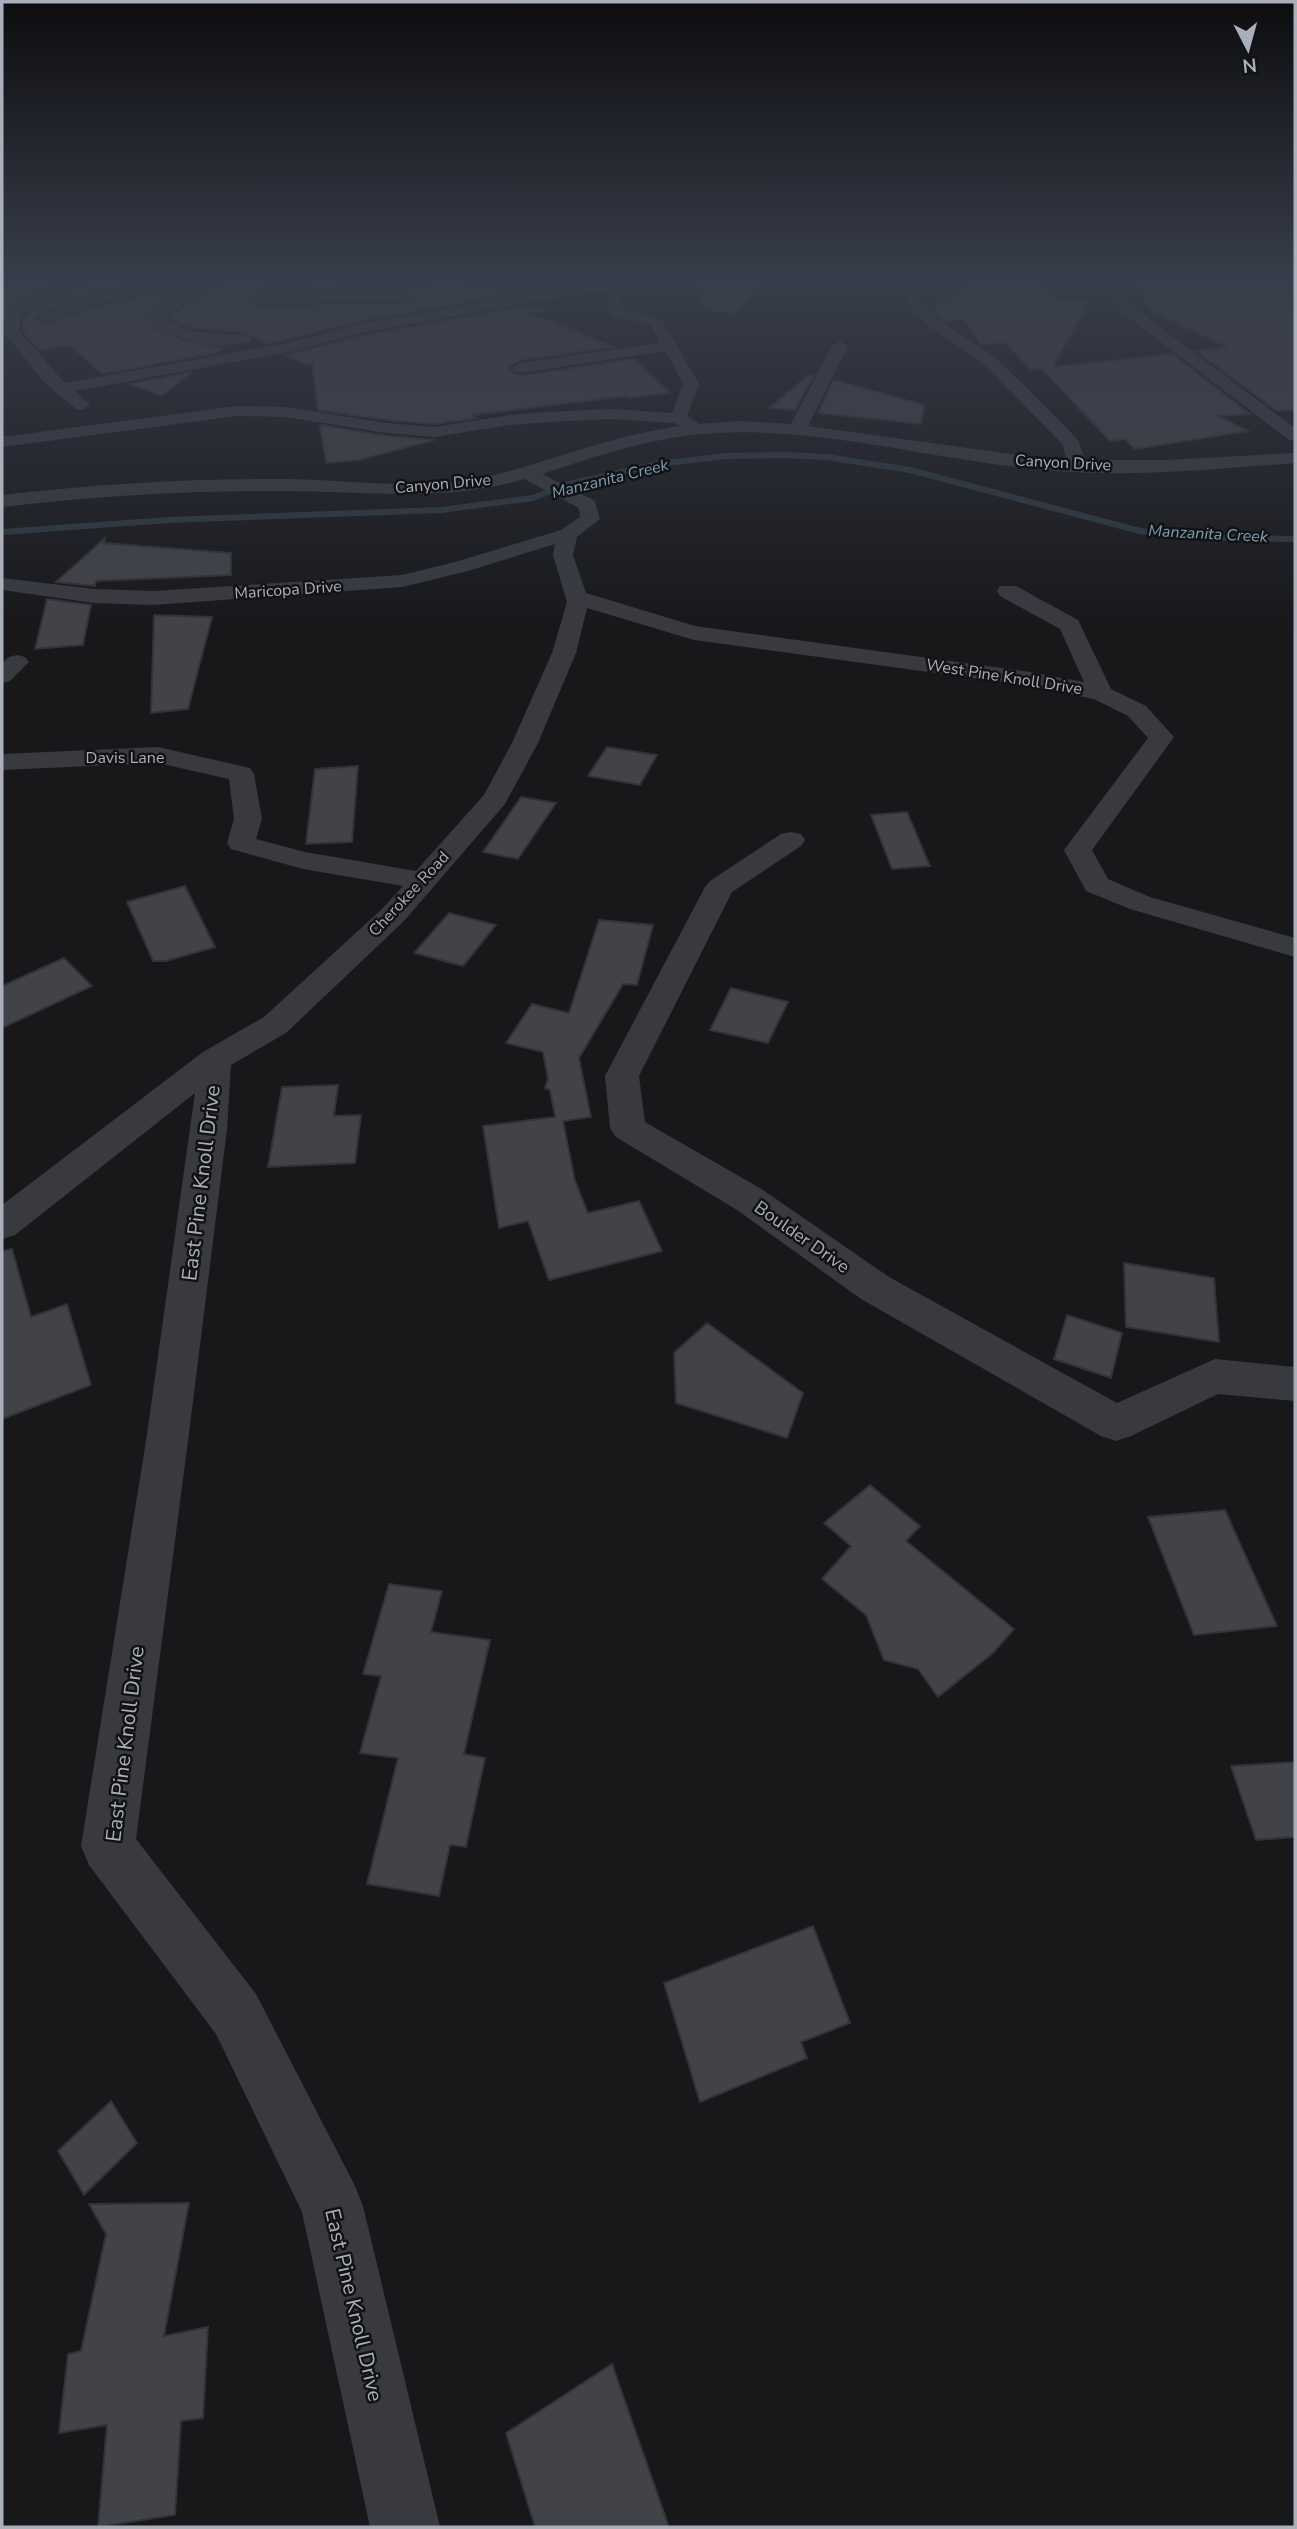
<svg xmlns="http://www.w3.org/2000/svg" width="1297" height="2529" font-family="'Nunito Sans',sans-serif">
	<rect width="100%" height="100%" fill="#18181b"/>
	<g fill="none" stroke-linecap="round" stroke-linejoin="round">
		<path stroke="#2d3840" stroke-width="6" d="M2,532L168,520L441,510L533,498L565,485L658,464L727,456L784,455L827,457L910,470L1140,531L1192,537L1295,539"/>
	</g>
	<path fill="#424348" stroke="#323237" stroke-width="2" d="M2,273H71L43,292L15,305L2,326Z
		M99,273H180L81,296L36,316L34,319L45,324L93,308L189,285L149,313L146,319L158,330L183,341L223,348L216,353L102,374L70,345L39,350L22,330L24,318L27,314L65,297L79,285Z
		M232,273H295L286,276L250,298L255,305L274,308L339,304L403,305L411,300V296L403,291H381L448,277L466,283L478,282L510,295L359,321L267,344L243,332L190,328L169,318Z
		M314,273H320L355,291L285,294L314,282Z
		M692,273H775L735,313L704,310Z
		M983,273H1031L1062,302L1089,301L1053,367L1172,354L1250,414L1218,416L1248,431L1135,449L1125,439L1110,441L1042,369H1030L1006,343L981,344L964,319L943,320L932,309Z
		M1133,273H1295V410L1277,411L1196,351L1228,347L1155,313L1122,274Z
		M532,305L544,310L528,315L551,321L613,347L520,360L509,367L513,373L520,376L634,359L670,393L628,398L626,396L472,415L476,418L435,424L387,420L318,410L312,363L306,365L287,355L361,336Z
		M192,372L162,396L130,384Z
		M810,374L814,375L795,410L769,408Z
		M834,380L924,405L921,424L818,413Z
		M320,425L387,436L434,440L359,460L326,463Z
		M105,538L104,543L231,553V575L96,581L95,586L56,582Z
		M47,599L91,605L83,645L35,649Z
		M154,615L212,617L188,709L151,713Z
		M607,747L657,755L640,785L588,776Z
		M358,766L352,842L306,844L315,769Z
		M521,797L556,803L518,859L483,852Z
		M907,812L930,866L892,869L871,815Z
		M185,886L215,947L166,961H153L127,902Z
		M449,913L496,925L463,966L414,953Z
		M599,920L653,925L637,985L623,984L579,1058L591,1117L563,1121L575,1181L588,1213L639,1201L662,1251L549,1280L528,1221L499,1228L483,1126L555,1117L550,1090L545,1088L548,1079L543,1052L506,1043L532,1004L569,1013Z
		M64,958L92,986L2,1028V986Z
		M731,988L788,1002L768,1043L710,1030Z
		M338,1085L334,1116L361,1115L355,1163L268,1167L282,1087Z
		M12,1249L31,1317L67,1304L91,1385L2,1419V1251Z
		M1124,1263L1214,1278L1219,1342L1126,1327Z
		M1067,1315L1122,1333L1111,1378L1054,1359Z
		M707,1323L803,1393L787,1438L676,1403L674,1353Z
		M870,1485L920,1526L906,1541L1014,1629L993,1653L938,1697L918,1669L884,1660L866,1615L822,1579L851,1546L824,1523Z
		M1225,1510L1277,1626L1194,1635L1148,1517Z
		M389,1584L442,1591L431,1632L490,1640L464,1754L485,1758L466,1847L450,1845L439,1896L367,1884L398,1758L360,1753L381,1676L363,1674Z
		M1295,1762V1837L1256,1840L1231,1766Z
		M813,1926L850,2023L801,2042L807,2058L700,2102L664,1983Z
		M111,2101L137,2143L84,2195L58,2151Z
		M189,2203L164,2336L208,2327L203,2418L181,2421L175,2515L98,2527L107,2425L59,2433L68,2354L81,2351L106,2234L89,2204Z
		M612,2364L669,2527H535L506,2433Z"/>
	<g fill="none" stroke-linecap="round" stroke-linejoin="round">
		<path fill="#393a40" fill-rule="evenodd" d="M77,273H97L77,283L64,295L25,312L21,317L19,331L65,383L293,342L359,324L596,283L586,273H602L612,282L688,279L693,280V286L622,290L620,303L623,309L662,320L664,323L699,384L687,416L699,424L741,421L791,424L832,346L840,341L848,346L808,426L1048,459L1066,460L1063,445L1013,394L980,361L930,327L906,301L908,283L930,273H949L920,288V300L940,321L992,355L1025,386L1078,440L1085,460H1167L1295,453V463C1213,469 1129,478 1047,470C937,461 827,427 716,433C656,436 599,455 542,474L595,501L600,519L577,537L573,555L586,593L695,626L1030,672L1084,682L1060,629L1000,596L997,591L1000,586H1016L1078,620L1111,689L1146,706L1174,737L1092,850L1108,879L1150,897L1295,938V957L1130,909L1086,891L1064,850L1148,738L1128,716L1094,699L1030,686L694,640L587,608L576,653L538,743L505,804L404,921L286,1033L231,1065L227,1129L188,1441L136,1839L256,1994L354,2184L363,2206L440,2527H370L302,2212L216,2034L89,1865L81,1846L146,1441L195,1093L15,1235L2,1239V1205L203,1052L264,1017L382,909L403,886L303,869L231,849L227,843L234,819L229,779L158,763L2,770V754L158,747L250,768L254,774L262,819L256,839L305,852L416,871L484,795L512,743L552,653L567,602L553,555L555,544L468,571L402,587L153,605L94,603L2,590V578L94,589L153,591L402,575L455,562L561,530L580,517L579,508L524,479C444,503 366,491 285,491C190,490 96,496 2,507V495C97,484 193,478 288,479C345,480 402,488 458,482C496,477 530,465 566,454C603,442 641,432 679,426L674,423L611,419L548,422L509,425L435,437L387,433L285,417L237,416L2,447V437L237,406L285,407L387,423L435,427L509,415L548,412L611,409L672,413L683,384L666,351L520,373L514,371L512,368L520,363L660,343L651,326L612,315L606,303L609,293L594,291L360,333L294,351L75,391L90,405L82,410L76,409L45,383L3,331C11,297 29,305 53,289C62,284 67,277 77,273Z
			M192,273H229L164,318L189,331L249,336L252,339L249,342C218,350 174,342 150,321L148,318L150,315L202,279L92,305L44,322L37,318L82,299Z
			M306,273L312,274V280L297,284L274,297L339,293L403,294L410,298L403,302L339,301L274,305L255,302L253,299L287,278Z
			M1083,273H1098L1141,313L1295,428V441L1289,440L1131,319Z
			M17,655L25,657L29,662L10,681L2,683V663L9,657Z
			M791,832L801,834L805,840L801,846L732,892L639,1076L645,1122L763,1190L889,1277L1117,1403L1215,1359L1295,1367V1401L1218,1394L1131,1436L1116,1441L1101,1436L861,1299L737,1210L616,1137L610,1128L605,1076L705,887L710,881L781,834Z"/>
	</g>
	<linearGradient id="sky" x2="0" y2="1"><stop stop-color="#0d0d0f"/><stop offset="0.44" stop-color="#373d4a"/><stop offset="1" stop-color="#373d4a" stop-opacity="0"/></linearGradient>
	<rect width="1297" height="627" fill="url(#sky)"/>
	<g text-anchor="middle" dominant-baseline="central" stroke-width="5" stroke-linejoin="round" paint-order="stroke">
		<g font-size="16" fill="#aaafbc" stroke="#131316">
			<text transform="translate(1063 463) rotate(3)">Canyon Drive</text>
			<text transform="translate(443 484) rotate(-5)">Canyon Drive</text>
			<text transform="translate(288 590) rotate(-4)">Maricopa Drive</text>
			<text transform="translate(1004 677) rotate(9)">West Pine Knoll Drive</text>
			<text x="125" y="758">Davis Lane</text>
			<text transform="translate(409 894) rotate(-47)">Cherokee Road</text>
		</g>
		<g font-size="16" font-style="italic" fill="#7e9eb9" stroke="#131316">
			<text transform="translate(610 479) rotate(-14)">Manzanita Creek</text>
			<text transform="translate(1208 534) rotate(3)">Manzanita Creek</text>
		</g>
		<g font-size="18" fill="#aaafbc" stroke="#131316">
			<text transform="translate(802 1237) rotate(35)">Boulder Drive</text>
		</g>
		<g font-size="21" fill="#aaafbc" stroke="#131316">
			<text transform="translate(201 1183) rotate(-83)">East Pine Knoll Drive</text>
			<text transform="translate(125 1744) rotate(-83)">East Pine Knoll Drive</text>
			<text transform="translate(354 2305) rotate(77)">East Pine Knoll Drive</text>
		</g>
	</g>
	<rect width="1297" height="2529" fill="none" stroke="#aaafbc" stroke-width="7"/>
	<g transform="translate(1248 49) rotate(174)" stroke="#131316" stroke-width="5" paint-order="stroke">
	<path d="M0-5L12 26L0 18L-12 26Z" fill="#aaafbc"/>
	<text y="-10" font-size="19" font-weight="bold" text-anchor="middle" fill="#aaafbc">N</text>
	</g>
</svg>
